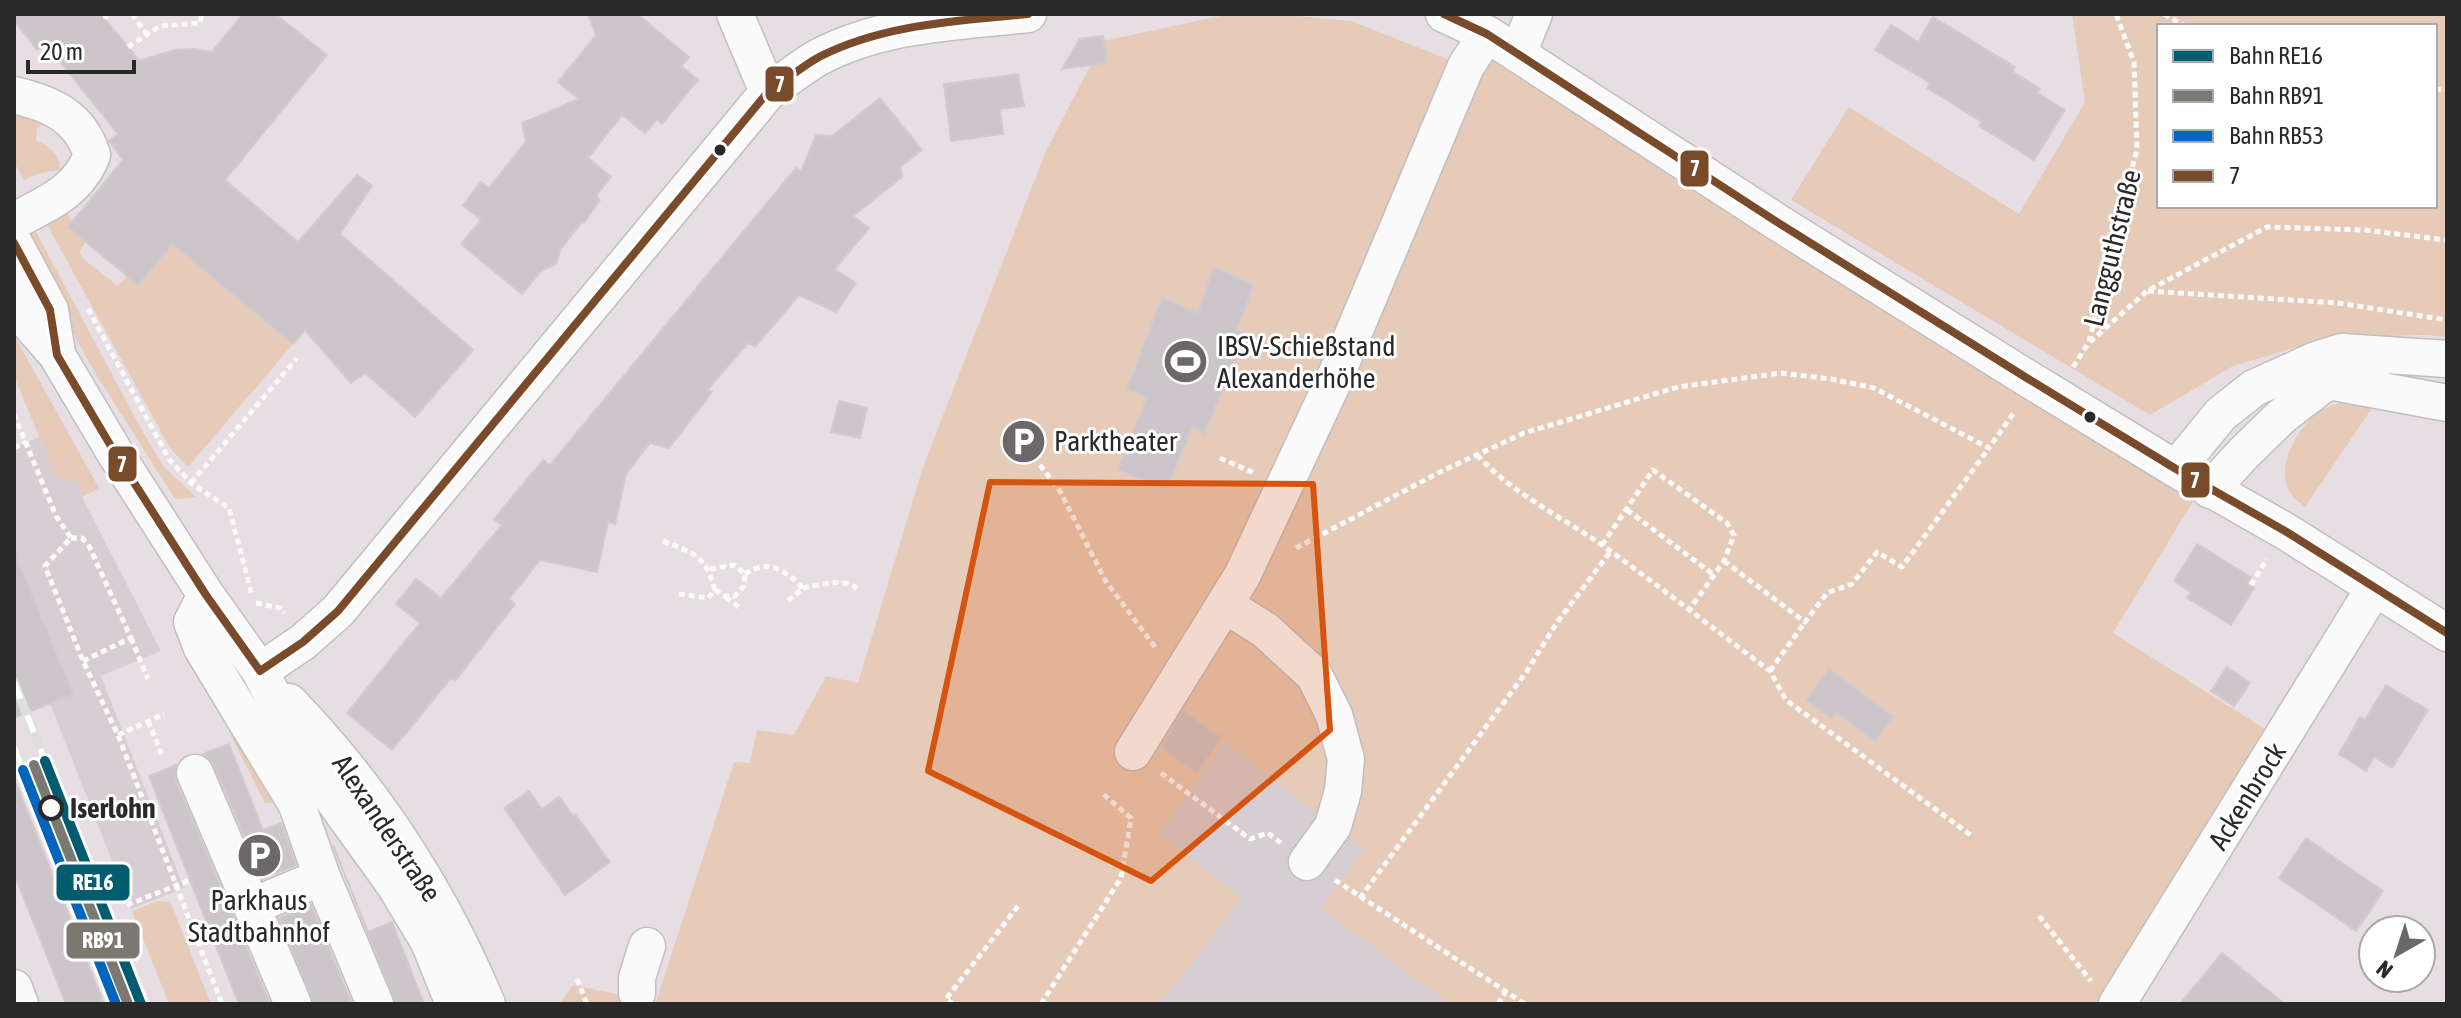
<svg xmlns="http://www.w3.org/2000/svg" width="2461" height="1018" font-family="'Asap Condensed',sans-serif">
	<rect width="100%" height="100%" fill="#e7dee3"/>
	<path fill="#e5cbb8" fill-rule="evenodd" d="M1230,14H1275L1351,21L1465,66L1487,44L2201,488L2113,633L2276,736L2107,1004H559L573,985L656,1002L734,762L750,763L757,730L794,735L826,676L858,683L923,467L1045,153L1103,41Z
		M2072,14H2447V337L2426,335L2331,337L2233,366L2150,415L1791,200L1849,107L2019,214L2085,102ZM2159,26H2435V206H2159Z
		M14,106L50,127L43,124L37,128L36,141C50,145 60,155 60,170L40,173L24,180L14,162Z
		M210,197L246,227L208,274L293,344L188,467L170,448L44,219L65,209L73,222L68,228L86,242L80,251L82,258L118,286L127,276L139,284Z
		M34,228L139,425L163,466L196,497L175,499L94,371L24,243Z
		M14,335L99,488L82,497L78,483L56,477L14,376Z
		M2340,403L2372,408L2305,507C2301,503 2294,499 2291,494C2273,468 2299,424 2322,410C2327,407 2334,405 2340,403Z
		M221,706L279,802L265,803L230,734Z
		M157,901L168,902L172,906L211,1004H169L132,911Z"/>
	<path fill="#d6ced2" d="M39,437L56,477L78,483L82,497L161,651L101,676L184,888L131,909L14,612V448Z
		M1225,742L1364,849L1321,908L1449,1004H1161L1241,898L1159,833Z"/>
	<path fill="#ccc6ca" stroke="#d2cacf" stroke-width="2" d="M14,14H101L139,61L174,50L194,49L212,52L243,14H275L327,55L225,180L298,242L357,175L372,186L340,234L473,350L415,417L365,373L351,383L305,330L293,344L172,244L138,285L68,227L123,160L109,141L118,134L46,44L37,50L14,20Z
		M588,14H637L689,57L681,66L698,80L662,124L657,119L645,133L622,115L588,158L611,177L596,196L600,200L584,223L582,222L560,250L557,263L541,271L522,294L461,244L481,220L463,205L481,182L489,188L526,142L522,123L579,99L558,82L596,35Z
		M1933,17L2015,67L2013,72L2040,89L2037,93L2065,110L2034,160L1979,126L1982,122L1927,88L1930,83L1875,50L1891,25L1918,42Z
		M1103,36L1107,63L1062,69L1080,39Z
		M1018,74L1024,106L1000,109L1003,134L951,141L944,84Z
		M880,98L922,150L900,167L902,177L853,216L869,228L835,269L856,283L836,312L799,295L755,347L748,343L708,389L712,392L669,448L650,443L626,474L615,524L608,522L597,572L540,560L509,599L515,604L455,681L451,678L392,750L347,713L420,623L396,604L416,579L441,598L502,525L494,519L543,460L550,465L796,168L801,172L816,135L832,136Z
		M1214,267L1254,285L1236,330L1245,335L1204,434L1193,425L1167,489L1118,470L1147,397L1127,389L1162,298L1198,313Z
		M839,401L867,408L860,438L831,432Z
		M2197,544L2251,577L2247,583L2254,588L2231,625L2187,598L2191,592L2174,581Z
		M14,551L73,694L14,718Z
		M2227,667L2250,683L2234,706L2211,691Z
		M1829,669L1893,716L1875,741L1837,713L1832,719L1806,700Z
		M2386,685L2428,710L2392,768L2374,757L2366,771L2339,754L2360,717L2365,720Z
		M1183,711L1222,738L1196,773L1161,747Z
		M229,744L263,830L281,823L296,865L263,879L214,765L203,754Z
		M176,765V781L270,1004H239L190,880L149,776Z
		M16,783L104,1004H66L14,873Z
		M529,791L542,809L559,797L573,816L575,814L610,862L565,895L504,808Z
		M2306,838L2383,891L2356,931L2279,878Z
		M333,845L368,932L392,922L424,1004H396Z
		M311,905L352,1004H314L279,918Z
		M2222,953L2285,1004H2180Z"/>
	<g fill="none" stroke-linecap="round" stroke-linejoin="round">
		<defs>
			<path id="minor" d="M735,14L768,92
				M1444,14L1487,34L1777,222L2022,375L2176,469L2285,531L2447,633
				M1518,53L1534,14
				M14,95C51,104 80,116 92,155C78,192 46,204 14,221
				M14,243L50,310L57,353
				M14,298L29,323L57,355L115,453L206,595L260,671L307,763L394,884L429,942L454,1004
				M2334,382L2447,403
				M2176,469L2221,414L2254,388L2316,360L2342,352L2447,359
				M2210,490L2244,453L2282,416L2329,380L2371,369
				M206,595L192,622L202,648L297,805L322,877L375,1004
				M1225,605L1265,630L1314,675L1334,715L1346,759L1343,791L1333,826L1307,862
				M260,671L303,642L338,611L768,92C785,81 801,67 819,57C884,23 956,22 1028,14
				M289,702C373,789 440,892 487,1004
				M1133,752L1242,576L1333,382L1466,66L1487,34
				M195,773L293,1004
				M253,906L322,877
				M14,988L20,1004
				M637,993V978L647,946
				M2117,1004L2375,587"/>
		</defs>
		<use href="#minor" stroke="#c1bfc1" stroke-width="39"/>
		<path stroke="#fbfafb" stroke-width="5" stroke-dasharray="6 4" stroke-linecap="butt" d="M132,14L146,33
			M2164,14L2185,26
			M105,19L107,14
			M128,47L160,26L200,23L202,14
			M2435,89L2447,90
			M2148,291L2338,303L2447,320
			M88,309L169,459L191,483L229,508L252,595
			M2090,342L2147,291L2267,227L2364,230L2447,240
			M2073,367L2089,342L2137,149L2134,62L2116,14
			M14,414L56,516L71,538L45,566L83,661L118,735L222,1004
			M14,448L26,442
			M1477,455C1512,493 1560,516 1602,545C1659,586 1714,629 1770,671L1786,700L1972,836
			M1220,458L1254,473
			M1040,465L1060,491L1105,580L1155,647
			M191,483L297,358
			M1627,510L1714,575
			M71,538H82L89,546L131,638L83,661
			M663,541C694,553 706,556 715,590L708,598L679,594
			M1602,545L1653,470L1727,523L1734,535L1724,561L1689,610
			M1296,548L1440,472L1524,433L1678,387L1781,373L1831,379L1874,388L1989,448L2015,411
			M1724,561L1805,622L1827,593L1852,584L1877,552L1902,567L1989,448
			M710,569L734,565L745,574L744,586L735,596H725L715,590
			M745,574C769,558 784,570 803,588L788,601
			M2251,585L2267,559
			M803,588C821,585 843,577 858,589
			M726,597L741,609
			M256,603L280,608L284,613
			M131,638L148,679
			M1770,671L1805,622
			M148,721L162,755
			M118,735L164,714
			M1161,773L1250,839L1268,833L1281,843
			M1335,880L1525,1004
			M1360,898L1527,671L1556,624L1610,552
			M127,905L190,880
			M2039,916L2091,981
			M577,979L587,1004
			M953,1004L946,999L1018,906
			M1041,1004L1121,878L1131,818L1102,793
			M1498,1004L1505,993"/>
		<use href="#minor" stroke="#fbfafb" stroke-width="36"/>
		<defs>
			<path id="rail" d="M14,682L45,761
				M14,747L23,770"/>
		</defs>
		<use href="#rail" stroke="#dddede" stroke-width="9"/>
		<use href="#rail" stroke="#fff" stroke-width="6" stroke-dasharray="18" stroke-linecap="butt"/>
		<defs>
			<path id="bus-1" d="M1444,14L1487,34L1777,222L2022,375L2176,469L2285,531L2447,633
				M14,243L50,310L57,355L115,453L206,595L260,671
				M260,671L303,642L338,611L768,92C785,81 801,67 819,57C883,24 958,21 1028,14"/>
		</defs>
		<use href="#bus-1" stroke="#fff" stroke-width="14"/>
		<use href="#bus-1" stroke="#7a4b2a" stroke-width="8"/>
		<defs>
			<path id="rail-1" d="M45,761L141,1004"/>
			<path id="rail-2" d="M34,765L128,1004"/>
			<path id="rail-3" d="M23,770L116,1004"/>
		</defs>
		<use href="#rail-1" stroke="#fff" stroke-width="16"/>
		<use href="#rail-2" stroke="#fff" stroke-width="16"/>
		<use href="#rail-3" stroke="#fff" stroke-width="16"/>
		<use href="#rail-1" stroke="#005c6e" stroke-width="10"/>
		<use href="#rail-2" stroke="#7b7872" stroke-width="10"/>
		<use href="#rail-3" stroke="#0065bd" stroke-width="10"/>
	</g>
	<path fill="#d5540f" fill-opacity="0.2" stroke="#d5540f" stroke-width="6" stroke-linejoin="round" d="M990,482L1313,484L1330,730L1151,881L928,771Z"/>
	<defs>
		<symbol id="stadium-disc" viewBox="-11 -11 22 22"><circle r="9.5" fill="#6c686a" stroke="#fff"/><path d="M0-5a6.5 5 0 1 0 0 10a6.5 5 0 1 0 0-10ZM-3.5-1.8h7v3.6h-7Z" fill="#fff"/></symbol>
		<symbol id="parking-disc" viewBox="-11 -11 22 22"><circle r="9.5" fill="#6c686a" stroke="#fff"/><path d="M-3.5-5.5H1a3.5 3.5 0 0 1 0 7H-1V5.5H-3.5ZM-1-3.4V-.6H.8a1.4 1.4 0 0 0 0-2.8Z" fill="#fff"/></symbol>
	</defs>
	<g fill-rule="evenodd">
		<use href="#stadium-disc" x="1160" y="336" width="51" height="51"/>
		<use href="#parking-disc" x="998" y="416" width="51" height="51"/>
		<use href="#parking-disc" x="234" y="830" width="51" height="51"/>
	</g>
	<g fill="#292929" stroke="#fff" stroke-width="3">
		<circle cx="720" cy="150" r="7"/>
		<circle cx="2090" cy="417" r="7"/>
	</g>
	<circle fill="#fff" stroke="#292929" stroke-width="4" cx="51" cy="808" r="11"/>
	<g text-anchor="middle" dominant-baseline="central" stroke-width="6" stroke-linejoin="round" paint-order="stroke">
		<g font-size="28" fill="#292929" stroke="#fff">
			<text transform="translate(2112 248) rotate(-76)">Langguthstraße</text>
			<text transform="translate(2247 796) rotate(-58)">Ackenbrock</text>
			<text transform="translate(387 828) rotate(56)">Alexanderstraße</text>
		</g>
		<g font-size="28" fill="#292929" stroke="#fff" text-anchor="start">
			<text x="1217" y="346">IBSV-Schießstand<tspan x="1217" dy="32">Alexanderhöhe</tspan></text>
			<text x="1054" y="441">Parktheater</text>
			<text x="259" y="900" text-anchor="middle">Parkhaus<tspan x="259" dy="32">Stadtbahnhof</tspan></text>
		</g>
		<g font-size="28" font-weight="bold" fill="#292929" stroke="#fff" text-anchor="start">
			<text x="70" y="808">Iserlohn</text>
		</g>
	</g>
	<g stroke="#fff" stroke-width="3">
		<rect x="764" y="65" width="31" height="38" rx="8" fill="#7a4b2a"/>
		<rect x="1679" y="149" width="31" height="39" rx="8" fill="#7a4b2a"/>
		<rect x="107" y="445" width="31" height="38" rx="8" fill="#7a4b2a"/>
		<rect x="2180" y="461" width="31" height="38" rx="8" fill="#7a4b2a"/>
		<rect x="55" y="863" width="76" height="39" rx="8" fill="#005c6e"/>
		<rect x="65" y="921" width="76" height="39" rx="8" fill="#7b7872"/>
	</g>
	<g font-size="22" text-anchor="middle" font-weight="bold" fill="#fff">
		<text x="780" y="92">7</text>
		<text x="1695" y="176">7</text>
		<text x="122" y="472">7</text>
		<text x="2195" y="488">7</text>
		<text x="93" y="890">RE16</text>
		<text x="103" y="948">RB91</text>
	</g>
	<rect width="2461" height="1018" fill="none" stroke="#292929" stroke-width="32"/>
	<rect x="2157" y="24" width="280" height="184" fill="#ffffff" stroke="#a9a9a9" stroke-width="2"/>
	<rect x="2173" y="50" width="40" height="12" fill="#005c6e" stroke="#a9a9a9" stroke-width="2"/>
	<text x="2229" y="64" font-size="24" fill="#292929">Bahn RE16</text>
	<rect x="2173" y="90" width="40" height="12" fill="#7b7872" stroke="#a9a9a9" stroke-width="2"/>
	<text x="2229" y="104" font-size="24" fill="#292929">Bahn RB91</text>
	<rect x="2173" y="130" width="40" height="12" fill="#0065bd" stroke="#a9a9a9" stroke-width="2"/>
	<text x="2229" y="144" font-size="24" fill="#292929">Bahn RB53</text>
	<rect x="2173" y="170" width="40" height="12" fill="#7a4b2a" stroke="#a9a9a9" stroke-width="2"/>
	<text x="2229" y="184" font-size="24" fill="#292929">7</text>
	<g transform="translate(2397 954) rotate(219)"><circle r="38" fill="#ffffff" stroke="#a9a9a9" stroke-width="2"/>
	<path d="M0-6L14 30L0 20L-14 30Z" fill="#6c686a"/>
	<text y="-12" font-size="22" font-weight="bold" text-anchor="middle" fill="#292929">N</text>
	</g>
	<path d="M28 60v12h106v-12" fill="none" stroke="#292929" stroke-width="4"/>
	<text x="40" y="60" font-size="24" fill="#292929" stroke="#ffffff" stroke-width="6" paint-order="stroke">20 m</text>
</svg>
